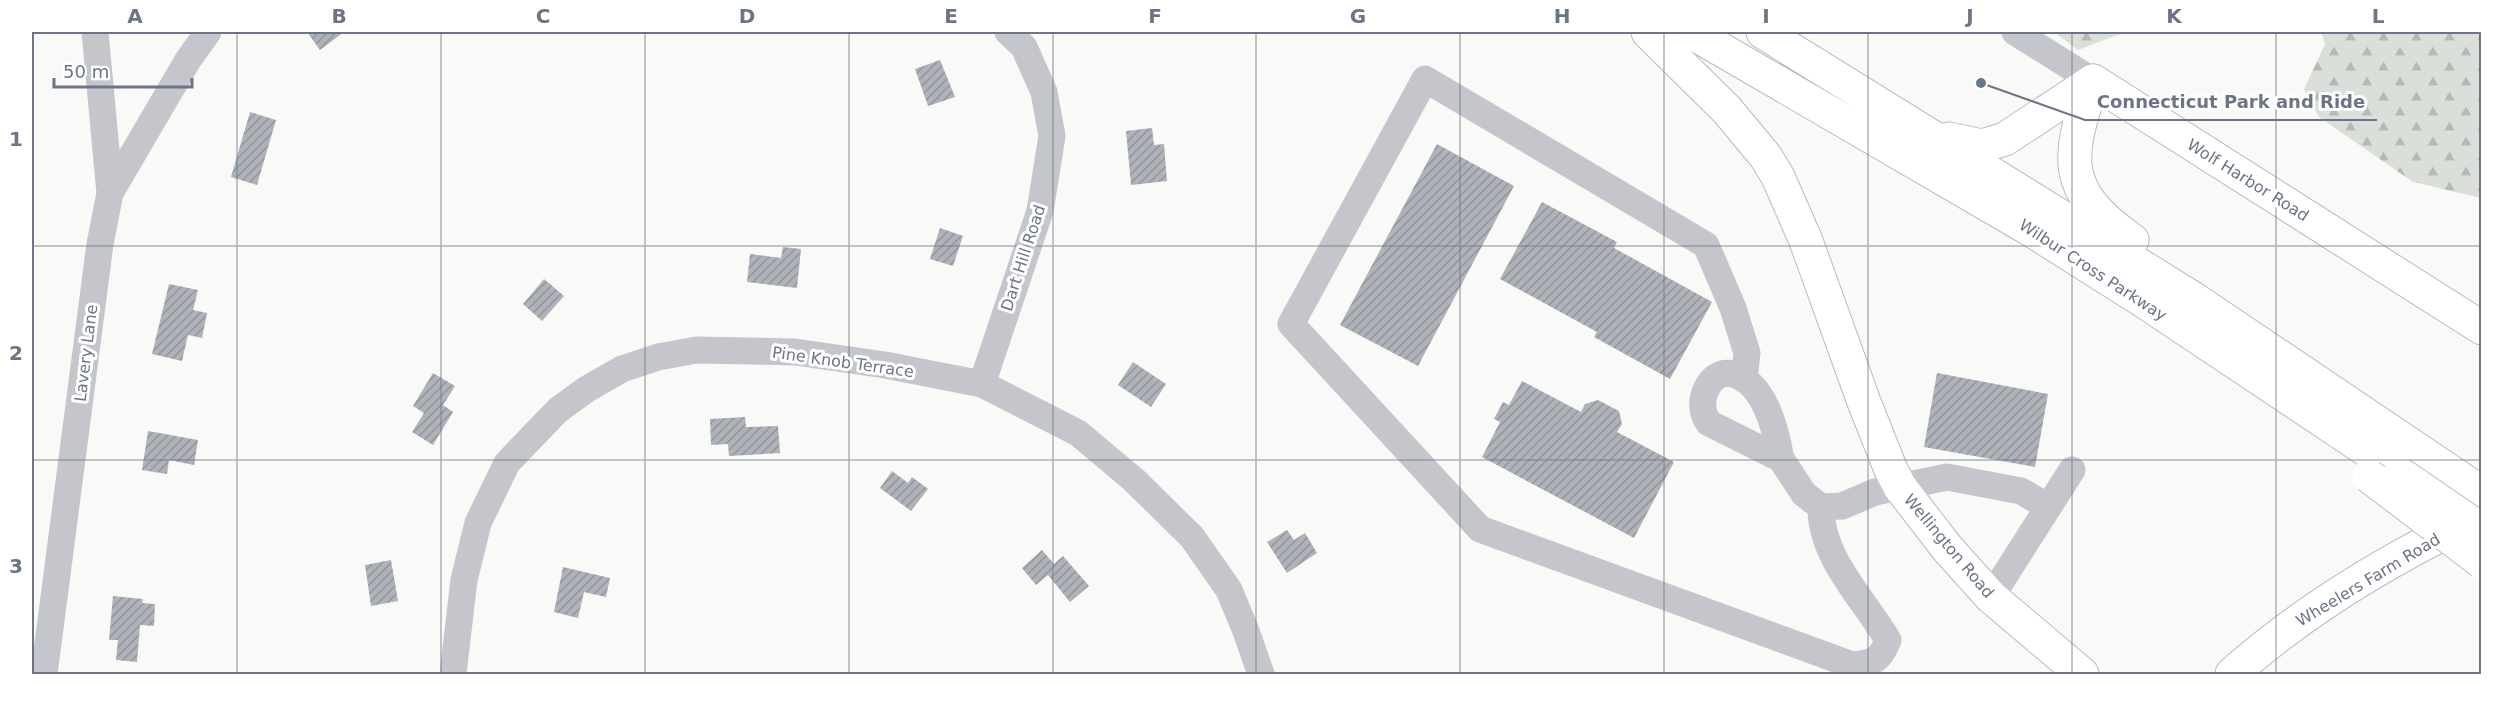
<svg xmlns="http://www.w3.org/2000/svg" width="2513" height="706" font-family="'DejaVu Sans',sans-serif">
	<defs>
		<pattern id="forest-firs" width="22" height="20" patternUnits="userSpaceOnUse" patternTransform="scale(1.5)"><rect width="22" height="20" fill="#dae0d9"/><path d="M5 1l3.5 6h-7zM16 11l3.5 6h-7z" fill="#b5bab6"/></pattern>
		<pattern id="building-hatch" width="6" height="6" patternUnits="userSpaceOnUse" patternTransform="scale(1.5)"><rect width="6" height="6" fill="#aeb2b9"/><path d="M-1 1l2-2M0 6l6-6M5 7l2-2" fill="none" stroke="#92959c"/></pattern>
	</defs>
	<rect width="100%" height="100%" fill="#f9f9f8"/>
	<path fill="url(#forest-firs)" d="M2054,32H2125L2078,50Z
		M2321,32H2481V198L2413,182L2319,117L2304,89L2325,44Z"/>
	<path fill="url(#building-hatch)" d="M307,32H344L320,50Z
		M940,60L955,97L928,106L915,69Z
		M250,112L276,120L257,185L231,177Z
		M1152,128L1154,145L1164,144L1167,181L1131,185L1126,131Z
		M1437,144L1514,186L1418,366L1340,325Z
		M1542,202L1617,242L1614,248L1712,302L1670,379L1594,337L1597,332L1500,279Z
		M940,228L963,236L953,266L930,259Z
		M783,247L801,249L797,288L747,282L750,254L781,258Z
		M544,279L564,296L542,321L523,304Z
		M169,284L198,290L193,310L207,313L202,338L188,335L182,361L152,354Z
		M1133,362L1166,384L1151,407L1118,385Z
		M433,373L455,386L443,405L453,412L433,445L412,432L424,413L413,406Z
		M1937,373L2048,394L2035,467L1924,447Z
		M1522,381L1581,412L1585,404L1598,400L1619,411L1622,424L1617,432L1674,462L1634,538L1482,457L1500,422L1494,419L1503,402L1509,405Z
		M745,417L746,427L778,426L780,453L729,456L728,444L711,445L710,419Z
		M148,431L198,440L194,465L169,460L167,474L142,470Z
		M892,471L908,483L912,477L928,489L911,511L880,488Z
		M1287,530L1294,540L1305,533L1317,553L1287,573L1267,542Z
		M1042,550L1054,564L1063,556L1089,586L1070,602L1048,575L1036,585L1022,568Z
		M391,560L398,601L371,606L365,565Z
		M563,567L610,578L606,597L584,592L578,618L554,612Z
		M113,596L143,599L142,603L155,604L154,626L140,625L137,662L116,660L118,640H109Z"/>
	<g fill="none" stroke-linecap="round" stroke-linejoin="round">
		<defs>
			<path id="major" d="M2093,81L2482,328
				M1900,487L1947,548L1991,597L2082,674
				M2232,674C2302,612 2384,562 2469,521"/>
			<path id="highway" d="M1648,32L1727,110L1766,157L1778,177L1806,241L1864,402L1891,470L1900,487
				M1691,32L2028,228L2142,300L2392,467
				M1763,32L2194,299L2482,493
				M2093,81C2067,157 2060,190 2132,240
				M1949,139L1982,146L2005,139L2093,81"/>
		</defs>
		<use href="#major" stroke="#b8babf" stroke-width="35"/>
		<use href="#highway" stroke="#b9bbbf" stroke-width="35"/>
		<path stroke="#c4c6cb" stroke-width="27" d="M2015,32L2093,81
			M110,193L188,60L208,32
			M1744,379L1747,353L1733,308L1706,245L1425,79L1291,324L1480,529L1852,665C1873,663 1880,661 1888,640C1864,599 1820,557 1821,507
			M982,384L1040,211L1052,136L1044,92L1024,47L1008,32
			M1781,459C1776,431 1765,382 1732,374C1710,368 1693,404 1709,423L1781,459L1804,494L1821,507L1842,506L1875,492L1947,477L2021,491L2048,507
			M1991,597L2072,470
			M44,674L100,244L110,193L95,32
			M453,674L464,580L478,523L507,463L558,410L587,389L622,369L658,357L697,350L795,352L885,365L982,384L1078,433L1134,480L1192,537L1229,590L1246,631L1261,674"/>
		<use href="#major" stroke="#fff" stroke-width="33"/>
		<use href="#highway" stroke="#fff" stroke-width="33"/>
		<defs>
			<path id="highway-bridge" d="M2400,474L2482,530
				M2369,476L2482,562"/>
		</defs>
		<use href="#highway-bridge" stroke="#b9bbbf" stroke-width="35" stroke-linecap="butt"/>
		<use href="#highway-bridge" stroke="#fff" stroke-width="33"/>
	</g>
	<path fill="none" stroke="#6c7585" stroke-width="1.5" stroke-opacity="0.55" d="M237,32V674M441,32V674M645,32V674M849,32V674M1053,32V674M1256,32V674M1460,32V674M1664,32V674M1868,32V674M2072,32V674M2276,32V674M32,246H2482M32,460H2482"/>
	<g text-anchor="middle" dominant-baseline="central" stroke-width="6" stroke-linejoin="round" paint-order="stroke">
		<g font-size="16" fill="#6c7585" stroke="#fff">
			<text transform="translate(2248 180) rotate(32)">Wolf Harbor Road</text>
			<text transform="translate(1023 258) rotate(-72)">Dart Hill Road</text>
			<text transform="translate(2093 270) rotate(33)">Wilbur Cross Parkway</text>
			<text transform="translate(86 353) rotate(-83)">Lavery Lane</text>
			<text transform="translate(843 362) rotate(8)">Pine Knob Terrace</text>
			<text transform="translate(1949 546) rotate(50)">Wellington Road</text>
			<text transform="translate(2368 580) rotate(-31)">Wheelers Farm Road</text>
		</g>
	</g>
	<path fill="none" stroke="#6c7585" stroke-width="2" d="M1981 83L2085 120H2377"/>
	<circle fill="#6c7585" stroke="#fff" stroke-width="2" cx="1981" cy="83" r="6"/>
	<g font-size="18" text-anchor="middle" font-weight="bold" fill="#6c7585" stroke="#fff" stroke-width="6" stroke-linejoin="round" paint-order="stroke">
		<text x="2231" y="108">Connecticut Park and Ride</text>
	</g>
	<rect width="2513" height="706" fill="none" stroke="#ffffff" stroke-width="66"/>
	<path d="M54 78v9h138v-9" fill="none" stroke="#6c7585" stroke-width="3"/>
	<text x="63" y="78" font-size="18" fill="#6c7585" stroke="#ffffff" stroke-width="4.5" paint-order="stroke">50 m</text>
	<rect x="33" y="33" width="2447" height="640" fill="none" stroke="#6c7585" stroke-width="2"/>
	<g font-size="20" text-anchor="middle" font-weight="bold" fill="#6c7585">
		<text x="135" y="23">A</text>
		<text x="339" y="23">B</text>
		<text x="543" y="23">C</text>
		<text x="747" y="23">D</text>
		<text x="951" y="23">E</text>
		<text x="1155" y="23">F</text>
		<text x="1358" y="23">G</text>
		<text x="1562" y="23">H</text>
		<text x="1766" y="23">I</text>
		<text x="1970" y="23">J</text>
		<text x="2174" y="23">K</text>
		<text x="2378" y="23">L</text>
		<text x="16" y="146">1</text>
		<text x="16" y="360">2</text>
		<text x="16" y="573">3</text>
	</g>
</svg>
